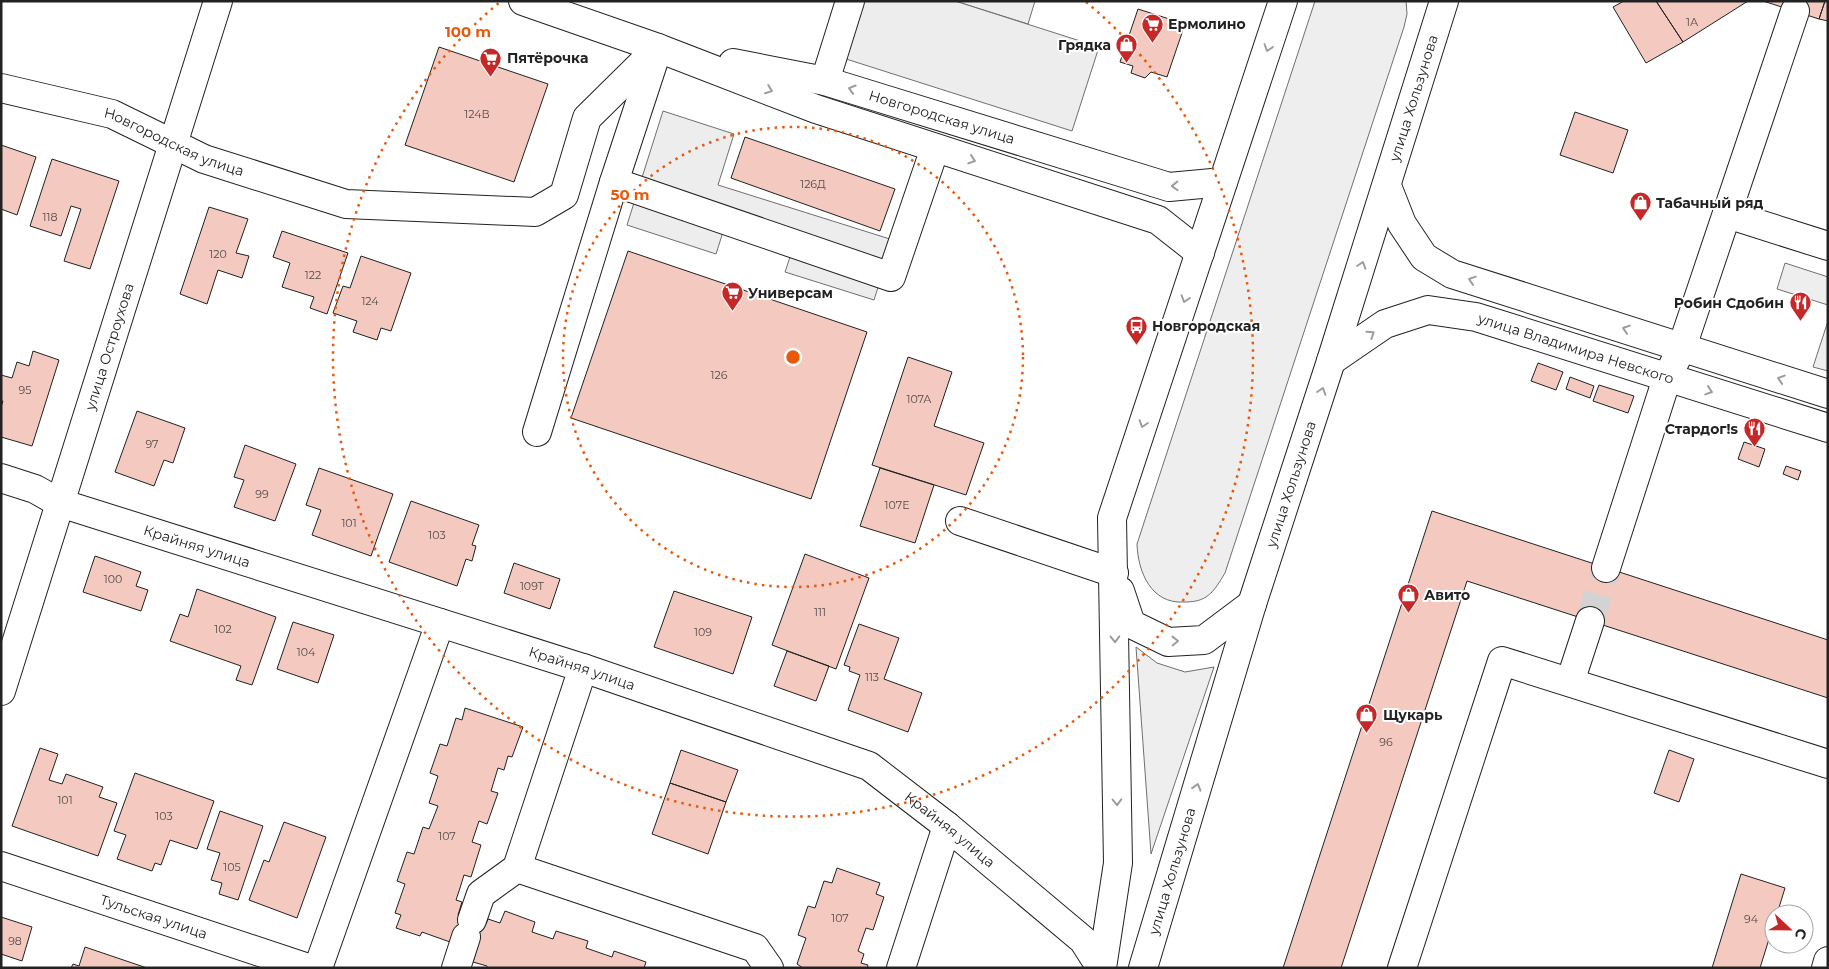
<svg xmlns="http://www.w3.org/2000/svg" width="1829" height="969" font-family="Montserrat,sans-serif">
	<rect width="100%" height="100%" fill="#fff"/>
	<path fill="#eee" stroke="#6f6f6f" d="M955,1H1035L1028,24Z
		M1315,1H1406L1407,14L1404,27L1225,573C1220,581 1215,591 1206,597C1200,601 1192,602 1184,602C1151,604 1138,572 1137,544Z
		M1785,263L1828,277V305L1777,289Z
		M1828,321V371L1813,367Z
		M1136,647L1157,663L1185,672L1214,667L1151,854Z"/>
	<path fill="#ededed" stroke="#6f6f6f" d="M861,1H955L1099,47L1072,131L843,58Z
		M663,111L734,134L718,185L893,240L874,300L785,272L791,254L723,232L716,254L627,225Z"/>
	<path fill="#f3c9c0" stroke="#222" d="M1624,1H1656L1683,42L1646,63L1613,7Z
		M1656,1H1748L1683,42Z
		M1763,1H1825L1819,19Z
		M1825,1H1828V21L1819,19Z
		M1138,9L1185,24L1167,77L1151,72L1145,78L1131,73L1133,66L1120,62Z
		M439,47L548,84L514,182L405,145Z
		M1575,112L1628,130L1613,173L1560,155Z
		M745,137L895,189L880,231L731,178Z
		M1,145L36,157L17,215L1,209Z
		M52,159L119,181L90,269L64,261L81,209L71,206L61,236L30,226Z
		M209,207L248,219L236,253L249,256L242,278L218,270L207,304L180,294Z
		M282,231L348,253L327,314L310,308L314,297L282,287L290,263L273,257Z
		M628,251L867,332L811,499L571,418Z
		M361,256L411,273L391,331L381,328L377,340L353,332L357,321L333,313L343,286L350,288Z
		M33,351L59,360L32,446L1,437V407L3,401H1V375L12,378L17,362L29,366Z
		M908,357L952,372L934,426L984,443L966,495L872,465Z
		M1538,363L1563,372L1556,390L1531,381Z
		M1570,377L1594,386L1590,398L1566,389Z
		M1599,385L1634,396L1628,413L1593,401Z
		M137,411L185,428L173,463L164,460L154,486L115,472Z
		M1744,442L1765,449L1759,467L1738,459Z
		M245,445L296,464L275,521L234,507L244,480L234,477Z
		M1786,466L1801,471L1798,480L1783,474Z
		M319,468L393,494L371,556L312,535L321,510L306,505Z
		M880,468L934,485L915,543L860,526Z
		M411,501L479,525L472,545L476,546L472,561L466,559L457,586L389,562Z
		M1432,511L1828,640V698L1467,581L1341,968H1283Z
		M805,554L869,578L836,669L772,645Z
		M95,556L141,572L136,586L148,590L141,611L83,592Z
		M514,563L560,579L550,609L504,593Z
		M197,589L276,617L252,685L236,680L241,666L170,641L180,614L188,617Z
		M674,591L752,617L733,674L654,647Z
		M293,622L334,635L318,683L277,669Z
		M859,624L899,638L884,679L922,693L908,732L848,710L860,675L849,671L850,667L844,665Z
		M787,651L829,666L816,701L774,686Z
		M465,708L523,727L512,757L508,756L504,770L498,768L491,791L498,793L487,824L479,821L472,842L481,845L471,877L464,875L460,888L456,900L462,902L458,915L486,924L488,919L500,923L505,911L535,922L532,932L553,939L556,931L588,941L586,948L612,957L614,951L646,962L644,968H487V966L473,962L479,942L453,933L450,942L422,932L420,936L396,928L401,915L395,913L405,884L397,881L407,852L414,854L423,827L429,829L438,806L429,803L438,776L430,773L440,744L447,746L456,718L462,720Z
		M40,748L58,754L49,780L62,784L66,774L103,787L99,797L117,803L98,856L12,826Z
		M681,750L738,770L726,802L670,783Z
		M1669,750L1694,759L1679,802L1654,793Z
		M135,773L214,801L197,849L170,840L161,865L155,863L152,871L117,859L126,835L114,831Z
		M670,783L726,802L708,854L652,834Z
		M220,811L263,826L238,900L219,894L222,883L211,880L220,853L207,849Z
		M284,822L326,837L297,918L249,900L264,860L269,862Z
		M837,868L880,883L876,894L884,897L873,930L866,928L858,951L864,954L861,963L868,965L867,968H803L797,964L806,938L798,935L808,906L815,908L824,881L832,883Z
		M1741,874L1785,888L1777,914H1774V923L1760,968H1712Z
		M1,917L32,927L22,961L1,954Z
		M85,947L147,968H71L73,964L79,966Z"/>
	<g fill="none" stroke-linecap="round" stroke-linejoin="round">
		<path stroke="#d3d3d3" stroke-width="28" stroke-dasharray="28 14" stroke-linecap="butt" d="M1590,621L1606,568"/>
		<defs>
			<g id="minor">
				<path d="M523,1L658,48L816,109L1158,220L1200,253"/>
				<path id="s1" d="M733,63L825,81L1169,187L1223,182"/>
				<path d="M825,81L850,1"/>
				<path id="s2" d="M1,88L112,114L204,159L346,204L535,212L564,195L587,118L658,48"/>
				<path d="M614,182L891,277L935,148"/>
				<path d="M1387,186L1402,224L1424,257L1452,274L1828,394"/>
				<path d="M1727,214L1828,246"/>
				<path id="s3" d="M1331,361L1385,324L1428,310L1476,317L1828,428"/>
				<path d="M537,432L614,182L657,51"/>
				<path id="s4" d="M1,478L35,489L60,503L583,668L869,766L947,826L1083,940L1101,968"/>
				<path d="M960,521L1114,573"/>
				<path d="M1606,568L1667,378L1682,347L1795,11"/>
				<path d="M583,668L517,868L755,948L769,968"/>
				<path d="M1570,682L1590,621"/>
				<path id="s5" d="M1,691L218,1"/>
				<path id="s6" d="M1,866L308,968"/>
				<path d="M472,920L481,894L517,868"/>
				<path d="M318,968L440,623"/>
				<path d="M456,968L466,937"/>
				<path d="M901,968L947,826"/>
				<path d="M1402,968L1502,661L1828,764"/>
				<path d="M1826,968L1828,961"/>
			</g>
			<g id="major">
				<path d="M1120,591L1131,624L1168,642L1204,640L1252,604"/>
				<path d="M1102,968L1118,863L1112,518L1283,1"/>
				<path id="s7" d="M1143,968L1252,604L1331,361L1444,1"/>
			</g>
		</defs>
		<use href="#minor" stroke="#222" stroke-width="30"/>
		<use href="#major" stroke="#222" stroke-width="30"/>
		<use href="#minor" stroke="#fff" stroke-width="28"/>
		<use href="#major" stroke="#fff" stroke-width="28"/>
	</g>
	<defs><path id="oneway-chevron" d="M-2-3.5L2.5 0L-2 3.5" fill="none" stroke-width="1.6" stroke-linecap="round" stroke-linejoin="round" transform="scale(1.25)"/></defs>
	<g stroke="#9c9c9c">
		<use href="#oneway-chevron" transform="translate(1268 48) rotate(108)"/>
		<use href="#oneway-chevron" transform="translate(852 89) rotate(-163)"/>
		<use href="#oneway-chevron" transform="translate(769 90) rotate(21)"/>
		<use href="#oneway-chevron" transform="translate(972 160) rotate(18)"/>
		<use href="#oneway-chevron" transform="translate(1175 186) rotate(178)"/>
		<use href="#oneway-chevron" transform="translate(1362 265) rotate(-72)"/>
		<use href="#oneway-chevron" transform="translate(1472 280) rotate(-162)"/>
		<use href="#oneway-chevron" transform="translate(1185 299) rotate(108)"/>
		<use href="#oneway-chevron" transform="translate(1626 329) rotate(-162)"/>
		<use href="#oneway-chevron" transform="translate(1371 334) rotate(-35)"/>
		<use href="#oneway-chevron" transform="translate(1781 379) rotate(-162)"/>
		<use href="#oneway-chevron" transform="translate(1322 391) rotate(-72)"/>
		<use href="#oneway-chevron" transform="translate(1709 391) rotate(18)"/>
		<use href="#oneway-chevron" transform="translate(1143 424) rotate(108)"/>
		<use href="#oneway-chevron" transform="translate(1115 639) rotate(89)"/>
		<use href="#oneway-chevron" transform="translate(1175 641) rotate(-1)"/>
		<use href="#oneway-chevron" transform="translate(1197 787) rotate(-73)"/>
		<use href="#oneway-chevron" transform="translate(1117 802) rotate(89)"/>
	</g>
	<g fill="none" stroke="#e8590c" stroke-width="2.5" stroke-dasharray="2.5 5">
		<circle cx="793" cy="357" r="230"/>
		<path d="M1086 2A460 460 0 1 1 500 2"/>
	</g>
	<defs>
		<symbol id="supermarket-pin" viewBox="-11 -11 22 30"><path d="M0 17L-7.5 6A9.5 9.5 0 1 1 7.5 6Z" fill="#c62828" stroke="#fff"/><path d="M-6-5.5h2.5l.6 2H6L4.5 2H-2.5L-4.4-4H-6ZM-1.5 3.2a1.3 1.3 0 1 0 .1 0ZM3 3.2a1.3 1.3 0 1 0 .1 0Z" fill="#fff"/></symbol>
		<symbol id="shop-pin" viewBox="-11 -11 22 30"><path d="M0 17L-7.5 6A9.5 9.5 0 1 1 7.5 6Z" fill="#c62828" stroke="#fff"/><path d="M-5-2.5h2.3a2.7 3.5 0 0 1 5.4 0H5L5.5 6h-11ZM-1.5-2.5h3a1.5 2.3 0 0 0-3 0Z" fill="#fff"/></symbol>
		<symbol id="restaurant-pin" viewBox="-11 -11 22 30"><path d="M0 17L-7.5 6A9.5 9.5 0 1 1 7.5 6Z" fill="#c62828" stroke="#fff"/><path d="M-5-6h1v4h1v-4h1v4h1v-4h1v5L-1.5 .5V6h-2V.5L-5-1ZM5-6V6H3V1.5H1.5Q1.5-4 5-6Z" fill="#fff"/></symbol>
		<symbol id="bus-pin" viewBox="-11 -11 22 30"><path d="M0 17L-7.5 6A9.5 9.5 0 1 1 7.5 6Z" fill="#c62828" stroke="#fff"/><path d="M-5-6H5V4H4V6H2V4H-2V6H-4V4H-5ZM-3.5-4V0h7V-4ZM-3.5 1.2v1.5H-2V1.2ZM2 1.2v1.5H3.5V1.2Z" fill="#fff"/></symbol>
	</defs>
	<g fill-rule="evenodd">
		<use href="#supermarket-pin" x="1140" y="12" width="25" height="34"/>
		<use href="#shop-pin" x="1114" y="32" width="25" height="34"/>
		<use href="#supermarket-pin" x="478" y="46" width="25" height="34"/>
		<use href="#shop-pin" x="1628" y="190" width="25" height="34"/>
		<use href="#supermarket-pin" x="720" y="280" width="25" height="34"/>
		<use href="#restaurant-pin" x="1788" y="290" width="25" height="34"/>
		<use href="#bus-pin" x="1124" y="314" width="25" height="34"/>
		<use href="#restaurant-pin" x="1742" y="416" width="25" height="34"/>
		<use href="#shop-pin" x="1396" y="582" width="25" height="34"/>
		<use href="#shop-pin" x="1354" y="702" width="25" height="34"/>
	</g>
	<g text-anchor="middle" dominant-baseline="central" stroke-width="4" stroke-linejoin="round" paint-order="stroke">
		<g font-size="11" fill="#564c4a">
			<text x="1692" y="22">1А</text>
			<text x="477" y="114">124В</text>
			<text x="813" y="184">126Д</text>
			<text x="50" y="217">118</text>
			<text x="218" y="254">120</text>
			<text x="313" y="275">122</text>
			<text x="370" y="301">124</text>
			<text x="719" y="375">126</text>
			<text x="25" y="390">95</text>
			<text x="919" y="399">107А</text>
			<text x="152" y="444">97</text>
			<text x="262" y="494">99</text>
			<text x="897" y="505">107Е</text>
			<text x="349" y="523">101</text>
			<text x="437" y="535">103</text>
			<text x="113" y="579">100</text>
			<text x="532" y="586">109Т</text>
			<text x="820" y="612">111</text>
			<text x="223" y="629">102</text>
			<text x="703" y="632">109</text>
			<text x="306" y="652">104</text>
			<text x="872" y="677">113</text>
			<text x="1386" y="742">96</text>
			<text x="65" y="800">101</text>
			<text x="164" y="816">103</text>
			<text x="447" y="836">107</text>
			<text x="232" y="867">105</text>
			<text x="840" y="918">107</text>
			<text x="1751" y="919">94</text>
			<text x="15" y="941">98</text>
		</g>
		<g font-size="14" font-weight="bold" fill="#222" stroke="#fff" text-anchor="start">
			<text x="1168" y="24">Ермолино</text>
			<text x="1111" y="45" text-anchor="end">Грядка</text>
			<text x="507" y="58">Пятёрочка</text>
			<text x="1656" y="203">Табачный ряд</text>
			<text x="748" y="293">Универсам</text>
			<text x="1784" y="303" text-anchor="end">Робин Сдобин</text>
			<text x="1152" y="326">Новгородская</text>
			<text x="1738" y="429" text-anchor="end">Стардог!s</text>
			<text x="1424" y="595">Авито</text>
			<text x="1383" y="715">Щукарь</text>
		</g>
		<g font-size="14" fill="#222" stroke="#fff">
			<text stroke="none"><textPath href="#s7" startOffset="911">улица Хользунова</textPath></text>
			<text stroke="none"><textPath href="#s1" startOffset="216">Новгородская улица</textPath></text>
			<text stroke="none"><textPath href="#s2" startOffset="182">Новгородская улица</textPath></text>
			<text stroke="none"><textPath href="#s5" startOffset="361">улица Остроухова</textPath></text>
			<text stroke="none"><textPath href="#s3" startOffset="264">улица Владимира Невского</textPath></text>
			<text stroke="none"><textPath href="#s7" startOffset="506">улица Хользунова</textPath></text>
			<text stroke="none"><textPath href="#s4" startOffset="208">Крайняя улица</textPath></text>
			<text stroke="none"><textPath href="#s4" startOffset="612">Крайняя улица</textPath></text>
			<text stroke="none"><textPath href="#s4" startOffset="1018">Крайняя улица</textPath></text>
			<text stroke="none"><textPath href="#s7" startOffset="101">улица Хользунова</textPath></text>
			<text stroke="none"><textPath href="#s6" startOffset="161">Тульская улица</textPath></text>
		</g>
	</g>
	<circle cx="793" cy="357" r="8" fill="#e8590c" stroke="#fff" stroke-width="2.5"/>
	<g font-size="15" text-anchor="middle" font-weight="bold" fill="#e8590c" stroke="#fff" stroke-width="4" stroke-linejoin="round" paint-order="stroke">
		<text x="468" y="37">100 m</text>
		<text x="630" y="200">50 m</text>
	</g>
	<rect width="1829" height="969" fill="none" stroke="#222222" stroke-width="5"/>
	<g transform="translate(1789 929) rotate(112)"><circle r="24" fill="#ffffff" stroke="#a7a7a7"/>
	<path d="M0-4L9 19L0 12L-9 19Z" fill="#c62828"/>
	<text y="-8" font-size="14" font-weight="bold" text-anchor="middle" fill="#222222">С</text>
	</g>
</svg>
